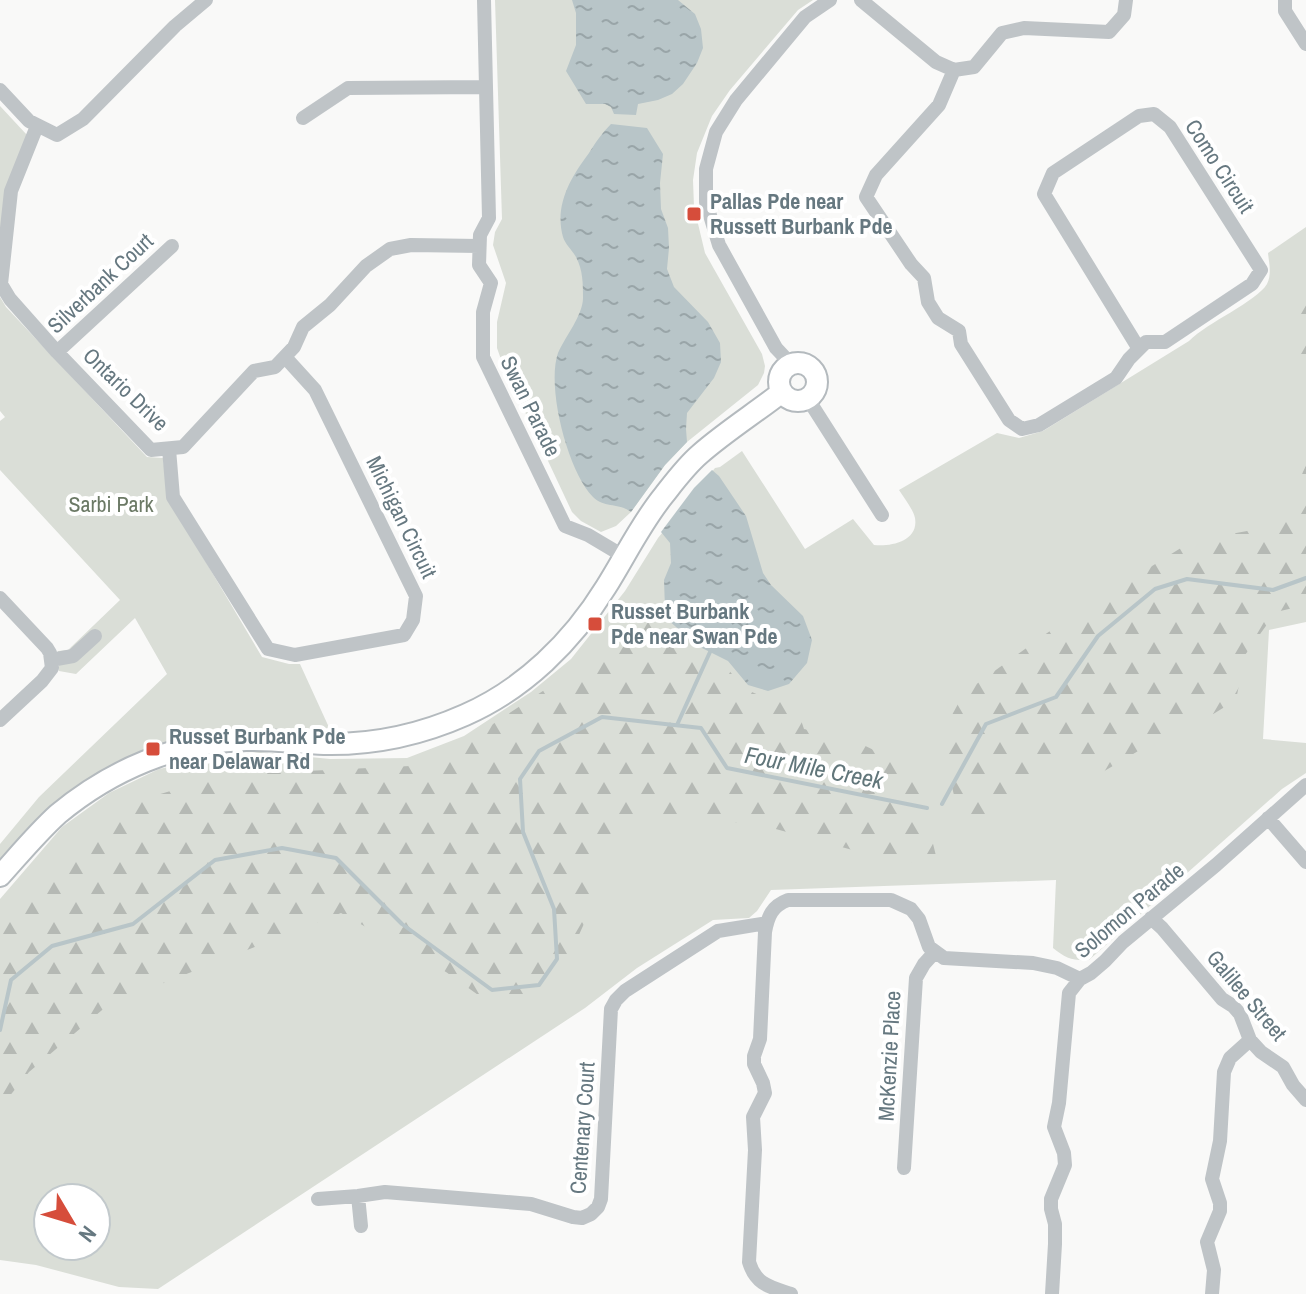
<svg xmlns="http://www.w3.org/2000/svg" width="1306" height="1294" font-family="'Archivo Narrow',sans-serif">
	<defs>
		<pattern id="forest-firs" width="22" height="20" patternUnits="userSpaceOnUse" patternTransform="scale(2)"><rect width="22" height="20" fill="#daded7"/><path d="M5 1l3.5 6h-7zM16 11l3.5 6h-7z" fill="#b5b9b4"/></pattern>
		<pattern id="water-ripples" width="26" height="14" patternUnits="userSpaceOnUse" patternTransform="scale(2)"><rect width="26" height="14" fill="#b8c5c8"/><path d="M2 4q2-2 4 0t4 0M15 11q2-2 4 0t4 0" fill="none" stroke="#99a5a8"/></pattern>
	</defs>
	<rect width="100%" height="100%" fill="#f9f9f8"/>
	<path fill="#daded7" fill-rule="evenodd" d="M495,0H813L798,10L730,90L712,116L697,153L693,180L694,207L705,253L762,354L765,366L764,373L758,385L687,442L665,465L631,512L616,526L601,532L581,521L572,512L503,365L497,348V322L506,283L493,245L495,232L502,219Z
		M0,106L27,135L0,251Z
		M1306,227V622L1269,630L1263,739L1306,743V773L1282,789L1089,960C1073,961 1065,958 1053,948L1056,880L771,890L757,911L749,918L713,920L637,968L585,1008L158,1289L119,1287L36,1265L0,1260V899L62,827L109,793L159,769L196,761L260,752L330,759L407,758L464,736L531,692L571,659L625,591L658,538L715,468L720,467L742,451L805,549L853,519L874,545C891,547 919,541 915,518C913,509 904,498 899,490L997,433L1019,438L1043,431L1189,341C1208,322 1256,302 1267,284C1272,274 1269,263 1268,253ZM48,1198H96V1246H48Z
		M0,297L6,307L147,457L163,458L168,498L262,657L289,664H300L332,734L268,732L152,750L0,867V844L39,797L167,674L135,618L76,674L59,671L58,651L68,650L120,600L0,470V421L5,417L0,411Z"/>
	<path fill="url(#forest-firs)" d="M1306,282V374L1294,333Z
		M1306,465V605L1276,612L1245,655L1236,700L1210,716L1172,731L1101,773L1072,753L966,845L940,737L964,693L1061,623L1192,541L1280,525Z
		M651,605L696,649L724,664L743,688L763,697L793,696L804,729L851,739L915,770L937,860L900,863L754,823L658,820L633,821L594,843L597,895L554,990L522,1012L481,997L446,972L341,913L108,1005L29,1072L0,1108V927L70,844L147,798L224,775L431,765L602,652Z"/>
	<path fill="url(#water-ripples)" d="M572,0H678L695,14L701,29L703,48L697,63L683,84L672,94L658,100L638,104L636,115L614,114L611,107L605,104H586L566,71L576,45V13Z
		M611,124L647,128L663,154L660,183L661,209L668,228L669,248L667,269L674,287L708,322L720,343L721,362L714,378L687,413L686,429L687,442L665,465L631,512C620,503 604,508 593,497C568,472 546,387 558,353C565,337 583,315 583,298C583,284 583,270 576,257C572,250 565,244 563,237C554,205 571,177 589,153C596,142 602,133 611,124Z
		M712,470L719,476L746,516L763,573L771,585L803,616L812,640L807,663L789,684L768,691L748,685L728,661L698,646L668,620L665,609L664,580L671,563L670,543L661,532L694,488Z"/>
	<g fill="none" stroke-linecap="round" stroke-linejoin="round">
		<path stroke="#b8c5c8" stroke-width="4" d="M677,725L710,652
			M942,804L986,724L1056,697L1098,636L1155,589L1187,579L1273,590L1306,578
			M0,1030L11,980L52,946L133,924L215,860L282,848L336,858L402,924L492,990L539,985L557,959L554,909L523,832L520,779L539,751L602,717L701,728L727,768L927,808"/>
		<defs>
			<path id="secondary" d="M779 382a19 19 0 1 1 38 0a19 19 0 1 1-38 0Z
				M0,876C19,855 37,833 58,814C111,770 176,742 246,740C272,739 298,743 324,744C373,745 420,735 465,715C524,689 572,642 606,587C625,557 641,523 664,495C675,481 686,466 700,454C725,432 755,413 782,392"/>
		</defs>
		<use href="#secondary" stroke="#b4babe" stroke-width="24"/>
		<path stroke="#bfc4c7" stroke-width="14" d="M484,0L489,218L480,235L479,265L491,283L483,312V357L565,526L588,535L625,557
			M861,0L936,62L954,70L974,67L1002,33L1024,28L1109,32L1124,15L1126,0
			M1285,0V11L1306,44
			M954,70L939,105L876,175L866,197L911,264L924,278L928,302L938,318L959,331L961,344L1009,420L1022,429L1039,425L1116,378L1129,359L1146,342H1165L1252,284L1261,270L1170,127L1154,114L1139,116L1053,173L1044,194L1139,349
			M0,90L29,121L57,135L83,119L175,26L206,0
			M303,118L348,88L485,87
			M37,126L11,191L1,284L10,299L57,352L151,450L183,447L254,371L275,367L294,347L303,327L330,305L366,266L390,249L411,245L479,246
			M57,352L172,246
			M791,364L776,348L719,245L706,202V169L716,132L736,100L805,17L830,0
			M808,399L882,515
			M169,449L173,497L268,649L295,655L404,635L413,620L416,596L315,390L285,357
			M0,598L47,648L50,653L52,668L42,681L0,720
			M51,660L73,656L95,636
			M1268,818L1306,862
			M1151,918L1162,928L1222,999L1233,1006L1240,1014L1250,1040L1261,1052L1283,1067L1293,1085L1306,1100
			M904,1168L916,978L924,964L934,953
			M358,1196L361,1226
			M318,1199L358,1196L385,1192L531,1204L573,1217L582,1218L591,1214L598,1207L601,1199L611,1009L616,1000L625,991L718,931L767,923
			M791,1294C770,1287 756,1285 749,1262L755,1150L753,1117L765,1093L763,1083L754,1064V1056L760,1039L765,932C768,916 772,906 788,900H891L911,909L919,919L929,947L944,958L1033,963L1057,968L1080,979
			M1052,1294L1055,1244V1224L1051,1209V1199L1065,1165L1064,1153L1054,1127L1059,1103L1069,993L1080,979L1091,973L1105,961L1123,942L1216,865L1306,785
			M1212,1294L1214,1270L1207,1242L1220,1211V1203L1212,1179L1220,1141L1224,1072L1230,1058L1250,1040"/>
		<use href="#secondary" stroke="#fff" stroke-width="20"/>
	</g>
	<g fill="#d64d3b" stroke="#fff" stroke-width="3">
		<rect x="686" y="206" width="16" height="16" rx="4"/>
		<rect x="587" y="616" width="16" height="16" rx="4"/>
		<rect x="145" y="741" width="16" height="16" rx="4"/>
	</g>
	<g text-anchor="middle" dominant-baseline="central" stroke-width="8" stroke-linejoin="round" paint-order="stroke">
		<g font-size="22" fill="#667880" stroke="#fff">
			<text transform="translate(1220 166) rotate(57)">Como Circuit</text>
			<text transform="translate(100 283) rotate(-43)">Silverbank Court</text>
			<text transform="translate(126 389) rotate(44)">Ontario Drive</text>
			<text transform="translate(531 406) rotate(64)">Swan Parade</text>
			<text transform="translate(402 517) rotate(64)">Michigan Circuit</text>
			<text transform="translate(1129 910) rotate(-40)">Solomon Parade</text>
			<text transform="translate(1247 995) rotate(50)">Galilee Street</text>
			<text transform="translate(889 1056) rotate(-87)">McKenzie Place</text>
			<text transform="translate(582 1128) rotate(-86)">Centenary Court</text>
		</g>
		<g font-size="22" font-weight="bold" fill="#667880" stroke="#fff" text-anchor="start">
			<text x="710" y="201">Pallas Pde near<tspan x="710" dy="25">Russett Burbank Pde</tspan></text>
			<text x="611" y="611">Russet Burbank<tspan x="611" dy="25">Pde near Swan Pde</tspan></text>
			<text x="169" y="736">Russet Burbank Pde<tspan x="169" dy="25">near Delawar Rd</tspan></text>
		</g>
		<g font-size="22" fill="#6b7965" stroke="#fff">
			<text x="111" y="504">Sarbi Park</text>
		</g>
		<g font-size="24" font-style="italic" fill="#61767a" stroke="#fff">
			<text transform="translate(814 767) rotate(11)">Four Mile Creek</text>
		</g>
	</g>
	<g transform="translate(72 1222) rotate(128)"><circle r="38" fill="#ffffff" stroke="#c2c9cc" stroke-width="2"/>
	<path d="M0-6L14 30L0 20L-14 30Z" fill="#d64d3b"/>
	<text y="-12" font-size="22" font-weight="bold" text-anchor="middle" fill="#667880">N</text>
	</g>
</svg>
